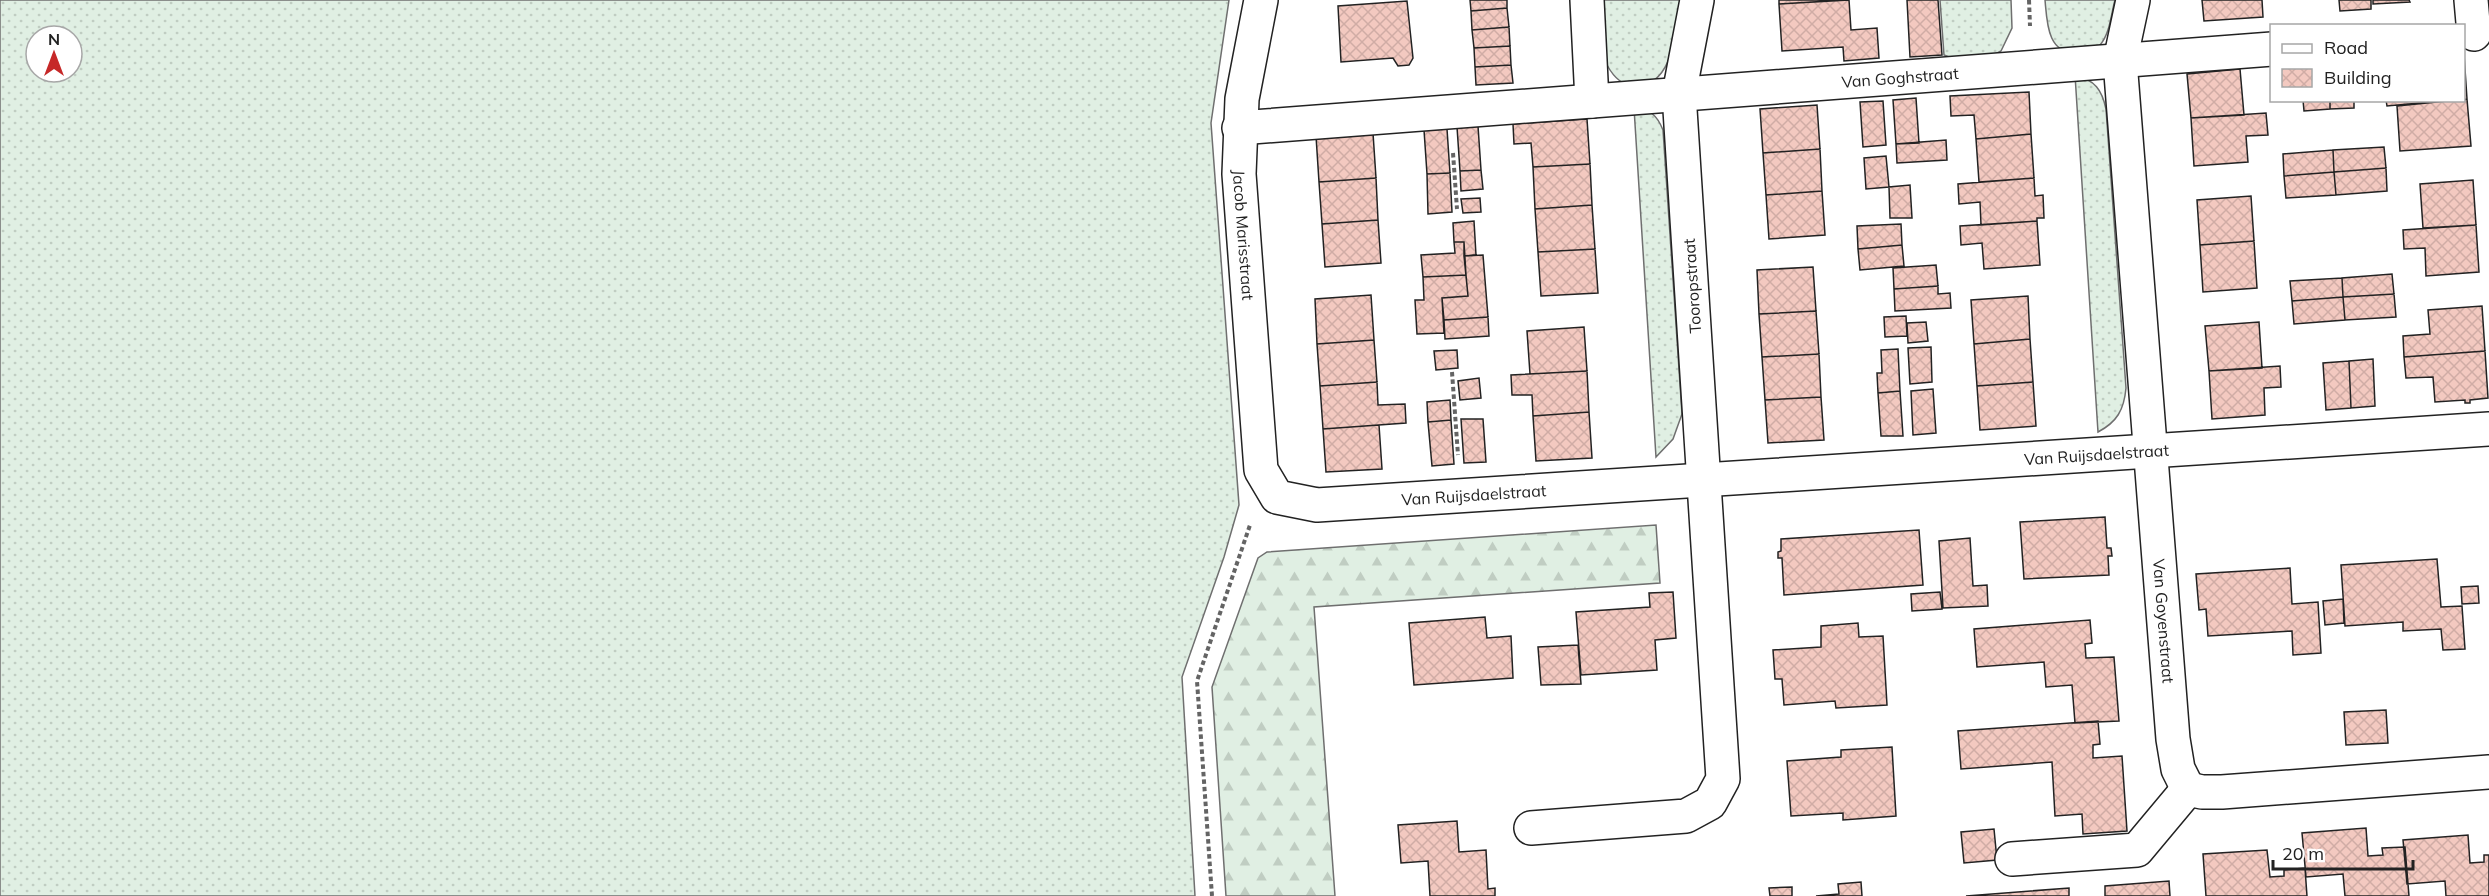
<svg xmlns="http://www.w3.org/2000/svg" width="2489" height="896" font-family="Mulish,sans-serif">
	<defs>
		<pattern id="grass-dots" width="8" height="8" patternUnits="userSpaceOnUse" patternTransform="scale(1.5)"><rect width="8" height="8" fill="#e0efe3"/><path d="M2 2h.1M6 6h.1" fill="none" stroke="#c0cdc2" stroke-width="1.8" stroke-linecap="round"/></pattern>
		<pattern id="forest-firs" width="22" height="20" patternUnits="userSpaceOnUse" patternTransform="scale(1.5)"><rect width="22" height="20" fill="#e0efe3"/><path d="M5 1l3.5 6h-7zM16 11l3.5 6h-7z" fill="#c0cdc2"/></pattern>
		<pattern id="building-cross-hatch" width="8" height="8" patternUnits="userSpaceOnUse" patternTransform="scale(1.5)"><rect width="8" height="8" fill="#f3c9c0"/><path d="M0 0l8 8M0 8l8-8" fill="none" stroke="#d0aca5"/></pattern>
	</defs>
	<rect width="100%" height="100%" fill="#fff"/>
	<path fill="url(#grass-dots)" stroke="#6f6f6f" stroke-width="1.5" fill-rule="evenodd" d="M0,0H1229L1211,123L1239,505L1224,557L1182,677L1195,896H0ZM36,36H72V72H36Z
		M1601,0H1682C1676,28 1674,87 1635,86C1622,86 1613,76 1607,65Z
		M1940,0H2011L2012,28L2001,51L1986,59L1962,62L1944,55Z
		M2045,0H2115C2111,14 2110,34 2100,45C2094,51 2086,51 2078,52C2047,56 2047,21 2045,0Z
		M2075,75C2095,80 2102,90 2106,109L2126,388C2124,410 2117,422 2098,432Z
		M1634,108C1650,109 1657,115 1663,130L1682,414L1673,439L1656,457Z"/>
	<path fill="url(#forest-firs)" stroke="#6f6f6f" stroke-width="1.5" d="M1656,525L1660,583L1314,607L1335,896H1226L1212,687L1258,558L1267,552Z"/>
	<path fill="url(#building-cross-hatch)" stroke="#222" stroke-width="1.5" d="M1470,0H1507V8L1471,11Z
		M1779,0H1845L1779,4Z
		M1849,0L1851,30L1877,28L1879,58L1844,61L1843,47L1782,51L1779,4Z
		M1907,0H1938L1942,55L1910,57Z
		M2202,0H2262L2263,17L2204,21Z
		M2339,0H2371V9L2340,11Z
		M2373,0H2409L2410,2L2373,4Z
		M1407,1L1413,58L1409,65L1398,66L1393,58L1341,62L1338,6Z
		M1507,8L1509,27L1472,30L1471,11Z
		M1509,27L1510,46L1474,48L1472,30Z
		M1510,46L1511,65L1475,67L1474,48Z
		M2464,54L2467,99L2464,100Z
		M1511,65L1513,83L1476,85L1475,67Z
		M2240,69L2244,115L2191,118L2187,74Z
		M2029,92L2031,134L1976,139L1974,115L1951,116L1950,96Z
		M1916,98L1919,143L1896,144L1893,100Z
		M2467,99L2471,146L2400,151L2397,106Z
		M2303,100H2330V109L2304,111Z
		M2330,100H2354V108L2330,109Z
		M2386,100H2452L2387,106Z
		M1883,101L1886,145L1863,147L1860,102Z
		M1817,105L1820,149L1763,153L1760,109Z
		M2266,113L2268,135L2246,136L2248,162L2194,166L2191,118Z
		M1587,119L1590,164L1533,167L1531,143L1514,144L1513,124Z
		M1478,126L1481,170L1460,171L1457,127Z
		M1447,129L1450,173L1427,174L1424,130Z
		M1373,133L1376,178L1319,182L1316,136Z
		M2031,134L2034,178L1979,182L1976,139Z
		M1946,140L1947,160L1897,163L1896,144Z
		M2384,147L2386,168L2334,172L2333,150Z
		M1820,149L1822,191L1766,195L1763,153Z
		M2333,150L2334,172L2284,176L2283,154Z
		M1886,156L1889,187L1866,189L1864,158Z
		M1590,164L1592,205L1535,209L1533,167Z
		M2386,168L2387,191L2336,195L2334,172Z
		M1481,170L1483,189L1461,191L1460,171Z
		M2334,172L2336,195L2286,198L2284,176Z
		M1450,173L1452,212L1428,214L1427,174Z
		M1376,178L1378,220L1322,224L1319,182Z
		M2034,178L2035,196L2043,195L2044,218H2037V221L1981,225L1980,202L1959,204L1958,184Z
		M2473,180L2476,225L2423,228L2420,184Z
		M1910,185L1912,218H1890L1889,187Z
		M1822,191L1825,235L1769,239L1766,195Z
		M2251,196L2254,241L2200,245L2197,200Z
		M1480,198L1481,212L1463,213L1461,199Z
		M1592,205L1595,249L1538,252L1535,209Z
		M1378,220L1381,263L1325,267L1322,224Z
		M1474,221L1476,255L1464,256V242H1454L1453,223Z
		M2037,221L2040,265L1984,269L1982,243L1961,245L1960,226Z
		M1901,224L1902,245L1858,249L1857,226Z
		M2476,225L2479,272L2426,276L2425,248L2404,249L2403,230Z
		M2254,241L2257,288L2203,292L2200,245Z
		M1454,242H1464L1466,275L1423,277L1421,255L1455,253Z
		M1902,245L1904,266L1860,270L1858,249Z
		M1595,249L1598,293L1541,296L1538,252Z
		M1483,255L1488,317L1444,320L1442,298L1468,296L1464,256Z
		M1936,265L1938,286L1894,289L1893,268Z
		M1813,267L1816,311L1759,314L1757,270Z
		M2392,274L2394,294L2343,297L2342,278Z
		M1466,275L1468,296L1442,298L1444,333L1417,334L1415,300H1424L1423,277Z
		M2342,278L2343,297L2292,301L2290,281Z
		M1938,286V294L1950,293L1951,308L1895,311L1894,289Z
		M2394,294L2396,317L2345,320L2343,297Z
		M1371,295L1374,340L1317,344L1315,299Z
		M2028,296L2030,339L1974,344L1971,300Z
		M2343,297L2345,320L2294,324L2292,301Z
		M2482,306L2485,351L2404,357L2403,336L2430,334L2428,310Z
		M1816,311L1819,354L1762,357L1759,314Z
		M1906,316L1907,336L1885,337L1884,317Z
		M1488,317L1489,336L1445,339L1444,320Z
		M1926,322L1928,341L1908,343L1907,323Z
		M2259,322L2262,368L2209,371L2205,326Z
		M1584,327L1587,371L1530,374L1527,331Z
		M2030,339L2033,382L1977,386L1974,344Z
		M1374,340L1377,382L1320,386L1317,344Z
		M1931,347L1932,382L1910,384L1908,348Z
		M1898,349L1900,391L1878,393L1877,373H1882L1881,350Z
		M1457,350L1458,368L1436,370L1434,351Z
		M2485,351L2488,398L2470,400V403H2465V400L2435,402L2433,377L2406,378L2404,357Z
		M1819,354L1821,397L1765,400L1762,357Z
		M2373,359L2375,406L2351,408L2349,361Z
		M2349,361L2351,408L2326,410L2323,363Z
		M2280,366L2281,387L2264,388L2265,415L2212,419L2209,371Z
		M1587,371L1589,412L1533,416L1532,395H1512L1511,375Z
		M1479,378L1481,398L1460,400L1458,381Z
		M1377,382L1378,405L1405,404L1406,423L1323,429L1320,386Z
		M2033,382L2036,426L1980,430L1977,386Z
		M1933,389L1936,433L1913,435L1911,391Z
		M1900,391L1903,436H1881L1878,393Z
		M1821,397L1824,440L1768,443L1765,400Z
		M1450,400L1451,420L1428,422L1427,402Z
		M1589,412L1592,458L1536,461L1533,416Z
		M1461,419H1483L1486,462L1464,463Z
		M1451,420L1454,464L1432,466L1428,422Z
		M1379,425L1382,469L1326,472L1323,429Z
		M2105,517L2107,548H2111L2112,556H2108L2109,575L2024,579L2020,522Z
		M1919,530L1923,585L1784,595L1782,558H1778V552L1781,551V539Z
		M1970,538L1973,586L1987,585L1988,606L1943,608L1939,541Z
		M2437,559L2441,607L2462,606L2465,649L2443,650L2441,629L2403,631V622L2345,626L2341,565Z
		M2290,568L2292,604L2318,602L2321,653L2293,655L2292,631L2208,636L2206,609L2199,610L2196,574Z
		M2478,586L2479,603L2462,604L2461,587Z
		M1673,592L1676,638L1655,640L1657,670L1581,675L1576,612L1650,607L1649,593Z
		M1940,592L1942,609L1912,611L1911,594Z
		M2343,599L2344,623L2325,625L2323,601Z
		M1485,617L1487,638L1511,636L1513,678L1414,685L1409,623Z
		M2090,620L2092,643L2085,644L2086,658L2114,657L2119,721L2075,723L2072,685L2046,687L2044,662L1977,667L1974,629Z
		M1858,623L1859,637L1883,636L1887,705L1836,708L1835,701L1784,705L1782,679H1775L1773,650L1821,647V626Z
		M1578,645L1581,684L1541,685L1538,647Z
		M2386,710L2388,743L2346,745L2344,712Z
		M2098,721L2100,744L2093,745V758L2122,756L2127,831L2083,834L2082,814L2055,816L2052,762L1961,769L1958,731Z
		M1892,747L1896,816L1843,820V813L1791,816L1787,761L1841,757V750Z
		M1457,821L1459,852L1486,850L1488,889L1495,888V896H1430L1428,861L1401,863L1398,825Z
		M2366,828L2368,856L2383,855L2382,848L2405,847L2409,896H2345L2343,874L2306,877L2302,833Z
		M1994,829L1997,860L1964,863L1961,832Z
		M2468,835L2470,863L2484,862V855H2489V896H2446L2445,881L2407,884L2403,840Z
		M2267,850L2270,877L2284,876V870L2305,868L2307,896H2206L2203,854Z
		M2169,881L2170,896H2105V886Z
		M1861,882L1862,896H1816L1839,894L1838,884Z
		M1792,887V896H1770L1769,888Z
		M2069,888V896H1966Z"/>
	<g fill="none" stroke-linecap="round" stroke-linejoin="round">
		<defs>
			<g id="street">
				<path id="s1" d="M1261,0L1242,99L1239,174L1261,470L1277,497L1317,505L2489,429"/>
				<path d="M1587,0L1592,101"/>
				<path id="s2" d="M2133,0L2120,61L2173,739L2178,769L2188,789"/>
				<path d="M2471,0L2474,34"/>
				<path id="s3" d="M1239,128L2272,49"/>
				<path d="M2188,789L2202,792H2222L2489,772"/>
				<path d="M1531,828L1686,816L1710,803L1723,779L1679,94L1697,0"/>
				<path d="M2012,859L2137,850L2188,789"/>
			</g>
		</defs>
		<use href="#street" stroke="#222" stroke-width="36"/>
		<path stroke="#646464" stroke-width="4" stroke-dasharray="4.5 3" stroke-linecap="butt" d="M2029,0L2030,26
			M1453,153L1457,209
			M1452,372L1458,455
			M1212,896L1197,681L1250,525"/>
		<use href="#street" stroke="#fff" stroke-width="33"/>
	</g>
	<g text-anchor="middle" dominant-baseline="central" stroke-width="4.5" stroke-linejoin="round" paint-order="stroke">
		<g font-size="16" fill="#222" stroke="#fff">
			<text stroke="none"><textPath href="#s3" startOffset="663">Van Goghstraat</textPath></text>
			<text stroke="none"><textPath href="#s1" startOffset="237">Jacob Marisstraat</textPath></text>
			<text transform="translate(1692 286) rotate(-94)">Tooropstraat</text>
			<text stroke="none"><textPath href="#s1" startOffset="1326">Van Ruijsdaelstraat</textPath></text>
			<text stroke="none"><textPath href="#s1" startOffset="702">Van Ruijsdaelstraat</textPath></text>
			<text stroke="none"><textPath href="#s2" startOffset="624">Van Goyenstraat</textPath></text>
		</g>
	</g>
	<rect x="2270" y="24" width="195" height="78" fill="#ffffff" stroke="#a7a7a7" stroke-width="1.5"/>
	<rect x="2282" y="44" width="30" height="9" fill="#ffffff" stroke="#a7a7a7" stroke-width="1.5"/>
	<text x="2324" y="54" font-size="18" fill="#222222">Road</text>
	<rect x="2282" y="69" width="30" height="18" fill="url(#building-cross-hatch)" stroke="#a7a7a7" stroke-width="1.5"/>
	<text x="2324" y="84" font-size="18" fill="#222222">Building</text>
	<g transform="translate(54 54)"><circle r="28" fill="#ffffff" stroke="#a7a7a7" stroke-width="1.5"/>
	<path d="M0-4.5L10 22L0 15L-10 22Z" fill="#c62828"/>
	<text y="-9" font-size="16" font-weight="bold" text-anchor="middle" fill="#222222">N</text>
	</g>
	<path d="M2273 860v9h140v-9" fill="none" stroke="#222222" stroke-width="3"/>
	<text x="2282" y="860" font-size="18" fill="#222222" stroke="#ffffff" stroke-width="4.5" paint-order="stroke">20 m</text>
</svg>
